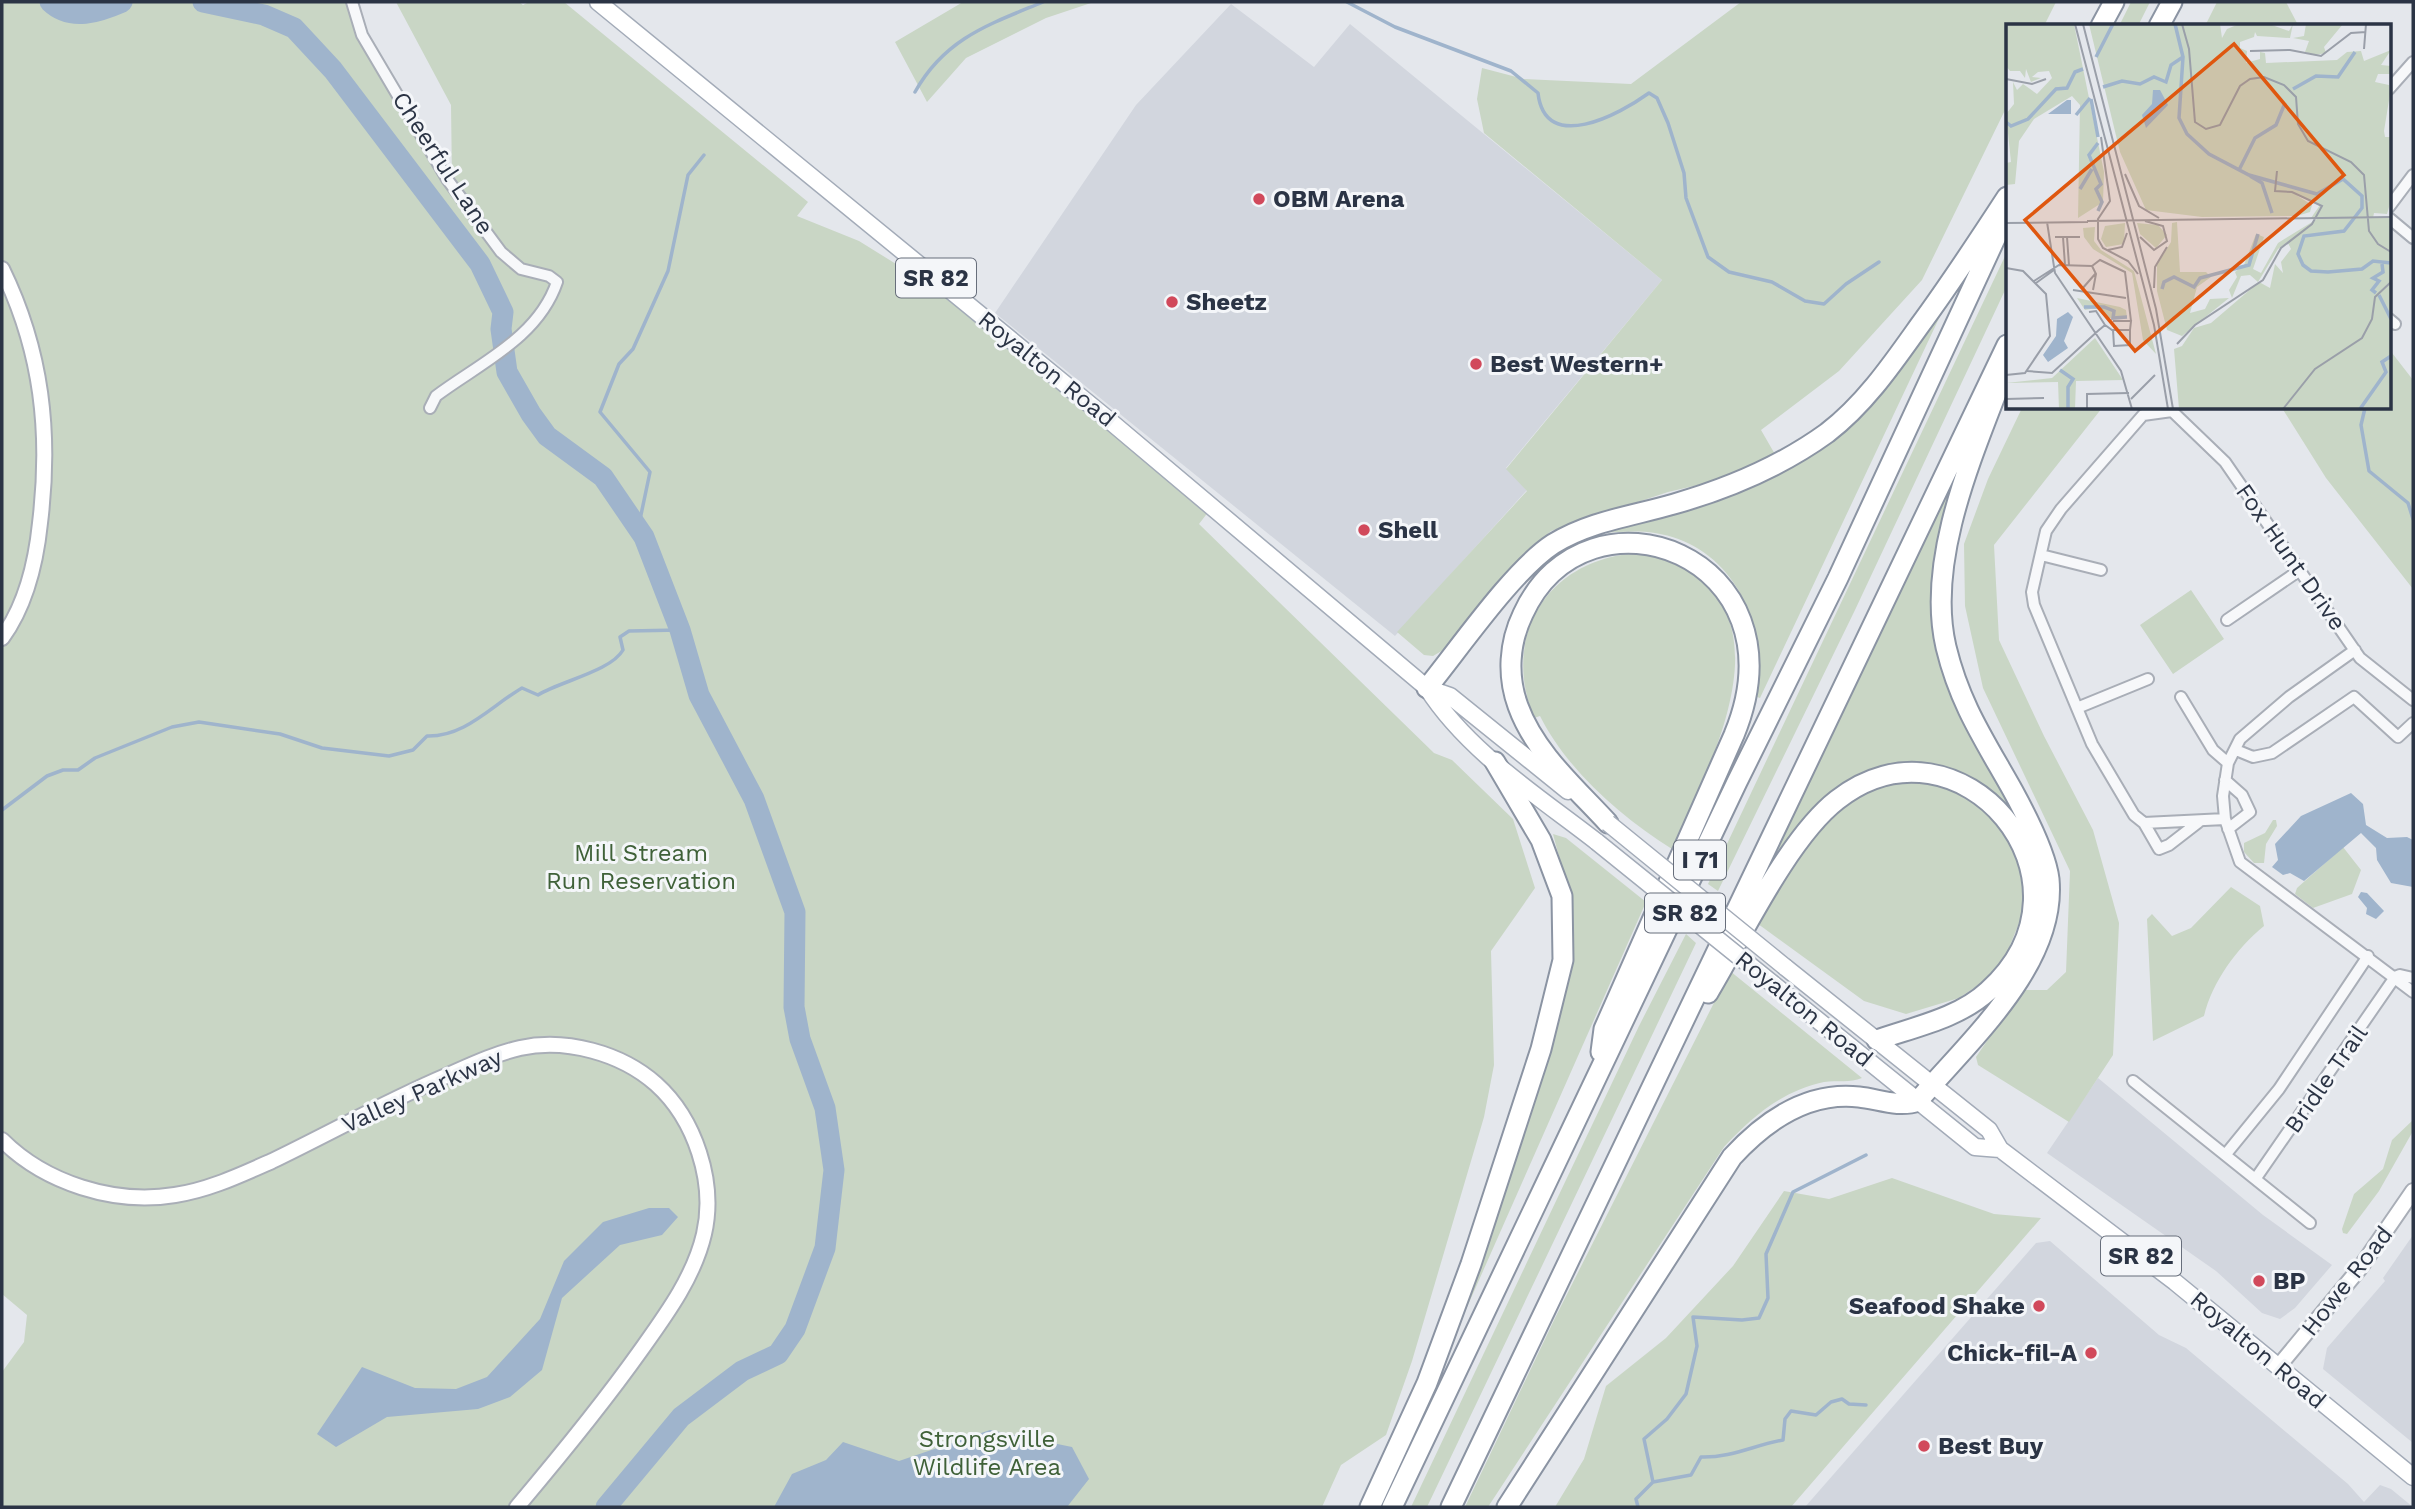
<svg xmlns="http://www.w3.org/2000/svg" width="2415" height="1509" font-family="'Work Sans',sans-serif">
	<rect width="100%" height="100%" fill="#e4e7ec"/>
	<path fill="#d2d6de" d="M1231,4L1314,67L1350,24L1662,280L1506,468L1527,490L1395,636L995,313L1136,105Z
		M2098,1078L2263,1215L2332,1265L2295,1308L2280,1319L2262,1313L2216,1271L2047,1153Z
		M2413,1235V1443L2323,1369L2327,1348L2385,1281L2383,1278Z
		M2050,1241L2159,1335L2186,1348L2348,1484L2364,1502L2380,1485L2391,1489L2413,1507H1805L2036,1243Z"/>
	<path fill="#c9d6c5" d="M2,2H348L452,180L451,105L396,2H519L523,5L529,2H564L808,202L797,216L859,241L962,305L1212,507L1199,524L1434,753L1452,760L1513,819L1535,888L1491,951L1494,1065L1484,1117L1412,1361L1386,1435L1341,1465L1322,1507H2V1372L24,1342L27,1315L2,1294Z
		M963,2H1094L1046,18L966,58L927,102L895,42Z
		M1741,2H2056L2044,26H2007V106L1922,280L1839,371L1761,430L1776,456L1741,475L1668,492L1551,531L1512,566L1445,649L1433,656L1424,655L1397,632L1527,491L1506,469L1662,280L1484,133L1477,99L1482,68L1524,79L1631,84Z
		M2131,2H2150L2138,26H2119Z
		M2217,2H2286L2297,23L2295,26H2205Z
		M2007,252V286L1855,610L1718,891L1708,884Z
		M1950,295L1760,698L1757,697C1770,626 1733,545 1655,533C1638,530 1619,532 1601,533L1823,442Z
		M2389,349L2413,380V589L2326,478L2282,408H2389Z
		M2022,408H2102L1994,545L1999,640L2044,736L2093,830L2119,923L2113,1055L2069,1122L1978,1065L1976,1057L2022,990H2047L2066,972L2070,871L1983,688L1965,606L1964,544L1988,479Z
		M1949,483L1955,486L1941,645L2026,834C1993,788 1960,764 1901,768C1878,770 1855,775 1837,791C1814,812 1794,841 1774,864L1770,863Z
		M1639,553C1804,589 1716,753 1672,849C1621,817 1567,770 1540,716L1534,718C1500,634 1549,558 1639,553Z
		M2191,590L2224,639L2173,674L2140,625Z
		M1924,779L1962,792L1985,807L2017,849L2025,884L2023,913L2007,953L1986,980L1959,998L1906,1014L1864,1001L1754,921C1786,872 1818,801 1880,784C1894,780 1910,781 1924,779Z
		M2273,820H2276L2277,826L2266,844L2264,863H2254L2244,852V843L2265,833Z
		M1553,834L1566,838L1646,902L1449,1348L1551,1034L1565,879Z
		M2343,847L2361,870L2352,894L2313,908L2295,894L2297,888Z
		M2231,887L2260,906L2264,926C2237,948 2212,982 2204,1016L2153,1041L2147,919L2152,914L2172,936L2191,928Z
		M1686,934L1696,943L1427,1507H1411L1639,1026Z
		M1730,971L1862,1078C1850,1083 1837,1080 1824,1082C1782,1091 1752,1117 1724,1147L1488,1507H1465L1556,1316Z
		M2413,1120V1131L2379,1191L2347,1234L2343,1233L2342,1229L2354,1194L2383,1169L2392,1140Z
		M1892,1178L1994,1214L2041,1218L1791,1507H1555L1584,1459L1606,1386L1666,1338L1733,1266L1784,1191L1829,1199Z"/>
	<path fill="#9fb4cc" d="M2351,793L2363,804L2366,825L2387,838L2407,837L2413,840V887L2391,883L2377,860L2376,848L2361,833L2304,881L2290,873L2283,875L2272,867L2278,860L2275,844L2301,816Z
		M2361,892L2367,893L2384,911L2376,919L2366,914L2367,908L2358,897Z
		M649,1208H669L678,1217L662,1235L620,1245L562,1298L542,1370L510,1397L478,1409L387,1417L336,1447L317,1434L362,1367L415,1388L456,1389L487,1377L540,1319L564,1261L603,1222Z
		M990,1430L1072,1447L1089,1479L1067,1507H774L792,1474L826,1460L843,1442L899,1461Z"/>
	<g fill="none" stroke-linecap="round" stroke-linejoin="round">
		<path stroke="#9fb4cc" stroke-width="3.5" d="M1347,2L1395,27L1511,71L1538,93C1545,155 1620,114 1649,93L1657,98L1668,123L1684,173L1686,198L1708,257L1729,272L1772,282L1805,301L1824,304L1846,284L1879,262
			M915,92C945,38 990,24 1043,2
			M2365,408L2361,425L2369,471L2408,503L2413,519
			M638,529L650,472L600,412L619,364L633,349L668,271L688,175L704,155
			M2,810L47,776L63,770H78L95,758L172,727L199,722L280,734L322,748L389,756L413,750L427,736C465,737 491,706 522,688L538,695C561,681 611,671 623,650L620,637L629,631L680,630
			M1653,1482L1691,1475L1701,1457C1730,1458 1755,1445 1783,1440L1785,1419L1791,1411L1816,1415L1831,1402L1842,1399L1849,1404L1866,1405
			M1638,1507L1636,1499L1653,1482L1644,1439L1667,1419L1686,1394L1697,1346L1693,1317L1742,1320L1759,1318L1768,1298L1766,1254L1793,1192L1866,1155"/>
		<path stroke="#9fb4cc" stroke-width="21" d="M50,2C71,22 99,12 122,2
			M203,2L264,15L294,28L333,70L480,264L503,312L501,329L507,372L531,414L547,436L603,477L644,537L680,630L699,695L754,799L795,912L794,1007L800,1039L825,1108L834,1170L825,1248L795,1329L778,1354L742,1371L681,1417L606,1507"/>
		<defs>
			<path id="street" d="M352,2L362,35L447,179L501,252L521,269L549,276L557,282C538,338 480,363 436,396L430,408
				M2389,89L2413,62
				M2389,207L2413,175
				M2389,218L2413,238
				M2389,319L2395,324
				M2172,411L2143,415L2061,509L2046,531L2032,592L2034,605L2092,744L2134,815L2144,823L2225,819
				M2172,411L2225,462L2360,658L2413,700
				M2041,555L2101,570
				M2227,620L2300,570
				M2355,650L2289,697L2240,739L2228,763L2223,796L2225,819L2240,862L2413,992
				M2181,697L2213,750L2228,763
				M2077,708L2148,679
				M2236,750L2253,757L2272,753L2354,697L2398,737L2413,723
				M2225,780L2242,795L2250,812L2228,829
				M2144,823L2159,849L2169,845L2200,821
				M2395,977L2400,975L2413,978
				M2133,1081L2310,1223
				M2226,1154L2279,1089L2368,956
				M2256,1178L2395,977"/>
			<path id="secondary" d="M2,269C42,351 51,433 40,523C36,562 26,605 2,638
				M2,1140C45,1183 114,1205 175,1195C209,1190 240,1175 272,1161C330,1133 387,1101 446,1076C471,1065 494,1054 520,1048C566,1038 621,1053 656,1084C695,1119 716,1182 704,1234C694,1277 666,1315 641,1350C602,1405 560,1456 517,1507
				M2278,1367L2360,1268L2413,1191"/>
			<path id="primary" d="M598,2L1104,416L1427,688C1468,752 1538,796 1597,842
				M1427,688L1450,696L1568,791
				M1785,967L1989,1130L2000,1149L2175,1282L2413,1477
				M1773,984L1975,1147L2000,1149"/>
			<path id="highway" d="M2101,26L2114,2
				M2159,26L2172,2
				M1427,688C1459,649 1513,570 1553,544C1590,521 1633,516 1674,504C1730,488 1780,467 1827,433C1865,404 1893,363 1920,325C1951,283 1979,240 2007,197
				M1708,993C1741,938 1788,838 1837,800C1959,704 2111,880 1988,991C1959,1018 1914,1027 1877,1040
				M1601,1052L1604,1029L1734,735C1808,556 1587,474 1523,614C1509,643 1507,676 1518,706C1535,753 1576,788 1608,823
				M1370,1507L1427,1383L1471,1264L1541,1049L1563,960L1562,896L1541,840L1495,762
				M1392,1507L1737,782L1838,578L2007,213
				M1451,1507L2007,345
				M1507,1507L1732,1157C1765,1121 1807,1091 1859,1097C1878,1099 1899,1108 1918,1101C1969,1041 2057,964 2049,879C2046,853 2025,813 2013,791C1985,741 1960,705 1946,647C1925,557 1976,448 2007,365"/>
		</defs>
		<use href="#street" stroke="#a9aeb7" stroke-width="14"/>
		<use href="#secondary" stroke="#a9aeb7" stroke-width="18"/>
		<use href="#primary" stroke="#a3abb8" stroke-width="19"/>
		<use href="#highway" stroke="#8b94a3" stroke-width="23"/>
		<use href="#street" stroke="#f7f8fa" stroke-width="10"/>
		<use href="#secondary" stroke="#fff" stroke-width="14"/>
		<use href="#primary" stroke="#fff" stroke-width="16"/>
		<use href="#highway" stroke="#fff" stroke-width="19"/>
		<defs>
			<path id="primary-bridge" d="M1608,823L1785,967
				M1597,842L1773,984"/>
		</defs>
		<use href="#primary-bridge" stroke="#a3abb8" stroke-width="19" stroke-linecap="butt"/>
		<use href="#primary-bridge" stroke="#fff" stroke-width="16"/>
	</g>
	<g fill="#d1495b" stroke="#f4f6f9" stroke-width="2.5">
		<circle cx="1259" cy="199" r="7"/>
		<circle cx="1172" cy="302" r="7"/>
		<circle cx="1476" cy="364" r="7"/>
		<circle cx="1364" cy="530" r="7"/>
		<circle cx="2259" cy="1281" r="7"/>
		<circle cx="2039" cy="1306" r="7"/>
		<circle cx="2091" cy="1353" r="7"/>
		<circle cx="1924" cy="1446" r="7"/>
	</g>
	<g text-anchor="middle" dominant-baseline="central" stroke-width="6" stroke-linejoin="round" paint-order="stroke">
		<g fill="#f4f6f9" stroke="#676e7b" stroke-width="2">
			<rect x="896" y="258.5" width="80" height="39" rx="5"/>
			<rect x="1674" y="840.5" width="52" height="39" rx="5"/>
			<rect x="1645" y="893.5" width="80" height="39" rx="5"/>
			<rect x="2101" y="1236.5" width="80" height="39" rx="5"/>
		</g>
		<g font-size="23" font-weight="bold" fill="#2b3445">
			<text x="936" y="278">SR 82</text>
			<text x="1700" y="860">I 71</text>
			<text x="1685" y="913">SR 82</text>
			<text x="2141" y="1256">SR 82</text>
		</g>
		<g font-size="24" fill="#2b3445" stroke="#f4f6f9">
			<text transform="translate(443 163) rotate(57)">Cheerful Lane</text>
			<text transform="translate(1047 369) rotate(39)">Royalton Road</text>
			<text transform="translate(2291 557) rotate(55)">Fox Hunt Drive</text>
			<text transform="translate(1804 1009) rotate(39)">Royalton Road</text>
			<text transform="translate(2326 1079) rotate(-55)">Bridle Trail</text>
			<text transform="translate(422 1091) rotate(-24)">Valley Parkway</text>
			<text transform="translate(2347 1281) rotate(-52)">Howe Road</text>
			<text transform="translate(2258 1350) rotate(40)">Royalton Road</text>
		</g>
		<g font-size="24" font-weight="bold" fill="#2b3445" stroke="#f4f6f9" text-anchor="start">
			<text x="1273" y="199">OBM Arena</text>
			<text x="1186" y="302">Sheetz</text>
			<text x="1490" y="364">Best Western+</text>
			<text x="1378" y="530">Shell</text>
			<text x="2273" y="1281">BP</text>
			<text x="2025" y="1306" text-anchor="end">Seafood Shake</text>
			<text x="2077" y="1353" text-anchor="end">Chick-fil-A</text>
			<text x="1938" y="1446">Best Buy</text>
		</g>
		<g font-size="24" fill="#3f6138" stroke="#f4f6f9">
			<text x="641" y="853">Mill Stream<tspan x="641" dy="28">Run Reservation</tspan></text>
			<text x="987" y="1439">Strongsville<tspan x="987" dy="28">Wildlife Area</tspan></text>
		</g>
	</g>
	<g transform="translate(2006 24)">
		<rect width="385" height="385" fill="#e4e7ec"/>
		<path d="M0,0H68L98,148L97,178L72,194L74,81L66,72L28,95L13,117L9,160L0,161V139L5,138L0,90L8,80L7,58L11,66L17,60L31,70L46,54L43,47L32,48L26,53L35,54L25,58L20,45L19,54L14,47H4L0,42ZM83,0H214L216,14L221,5L233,0H263L283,7L287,0L284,14L251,12L249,8L248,13L234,18V24L241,27L240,39L254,35V28L259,29L260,39L331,36L341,28L355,27L358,37L385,26L375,41L385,42V50H372L369,58L383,61L384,70L378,107L379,113H385V176L381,190L368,189L367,194L385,193V385H173L168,325L176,322L188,304L205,299L253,258L264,264L269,240L277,249L275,238L285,225L282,219L295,209L272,225L252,258L244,251L235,252L226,274L223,266L231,253L229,248L238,241L250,210L258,213L247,245L255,249L272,219L311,195L305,194L314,181L287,169L306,181L304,188L291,192L196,193L140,186L114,128ZM300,0H337L318,23L320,29L309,31L299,28L303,17L287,14L298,12ZM171,198L174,248H200L205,253L191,263L184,289L199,285L204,275L223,274L176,312L161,306L151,267V241L165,218L166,199ZM119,199L118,220L100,223L95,215L99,202ZM131,199L152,201L161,211L150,224L134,210ZM89,203L88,217L95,226L128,247L150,330L137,316L126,249L87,225L78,213L77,204ZM71,274L114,283L120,286L121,294H100L90,284L79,286ZM89,314L117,356L70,357L69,385H53L52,358L0,359L46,354Z" fill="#c9d6c5"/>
		<path d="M147,66H154L162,81L140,104L136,91L146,80ZM61,76H65V90H42ZM62,288L67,293L58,317L62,324L42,338L37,331L50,312L51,295Z" fill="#9fb4cc"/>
		<path fill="none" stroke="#9fb4cc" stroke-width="3.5" d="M169,0L177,33L173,94L181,110L203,130L243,151L311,170L337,155L356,172V184L338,207L298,212L292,230L297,241L305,247L322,248L356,245L367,237L385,239M90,33L107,0M97,63L116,57L134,60L148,53L160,58L165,41L177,33M287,65L310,52L332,53L349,28M85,75L92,113M70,91L84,74M0,98L5,102L22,95L50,65L61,64L69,48L77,45M92,119L83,131L95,160L90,165L96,178L92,187M233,146L249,114L270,101L279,79M244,152L256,159L266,189M74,165L86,145M156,265L158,258L168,253L188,263L194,254L243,241L252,210M370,269L366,266L373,257L367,254L377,248L376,240M373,271L385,295M78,283H98L108,287L107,294L121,293M54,346L67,355L62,363V385M354,385L380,348L376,338L385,332"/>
		<path fill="none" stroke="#9a9fa9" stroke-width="2" d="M69,0L148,301L162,385M77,0L150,285L167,385M176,0L183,25L189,98L200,105L214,101L234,62L244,55L258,53L278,61L290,73L292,100L302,117L345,138L358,151L363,207L372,220L385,228M358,25L360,0M244,27L284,26L315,32L345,9L360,8M0,55L26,60L40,55M95,113L104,177L92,195V215L97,224L122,237L132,250M119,150L133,182L153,194M81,197L385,193M41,198L49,249L115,347L126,385M0,199L82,198M49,213H74M57,213L59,241M61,213L63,241M134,213L148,226L161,217L157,202L139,197M102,226L116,223L121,209M86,242L94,236L119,248L125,297M86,242L90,250L87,266M0,244L17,247L40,270L44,312L19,349L0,351M28,257L53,241L86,242M30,259L48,246M148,264L149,243L161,223M76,265L90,249M67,266L120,274M83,288L90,287L99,301L93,306M107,297H125L124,306M99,301L106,306H124V321L108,322L107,306M171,320L189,301L257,256L275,224L306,200L316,182L286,168L269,167L271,147M21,347L46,349L94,305M0,375L38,374M125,375L149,351M81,385V370L123,369M277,385L309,345L356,314L366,295L369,273L385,258"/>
		<path fill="#df570f" fill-opacity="0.15" stroke="#df570f" stroke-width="3.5" d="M228,20L338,151L129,327L19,196Z"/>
		<rect width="385" height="385" fill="none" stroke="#2b3445" stroke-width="3.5"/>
	</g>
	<rect width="2415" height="1509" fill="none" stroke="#2b3445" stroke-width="7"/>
</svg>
